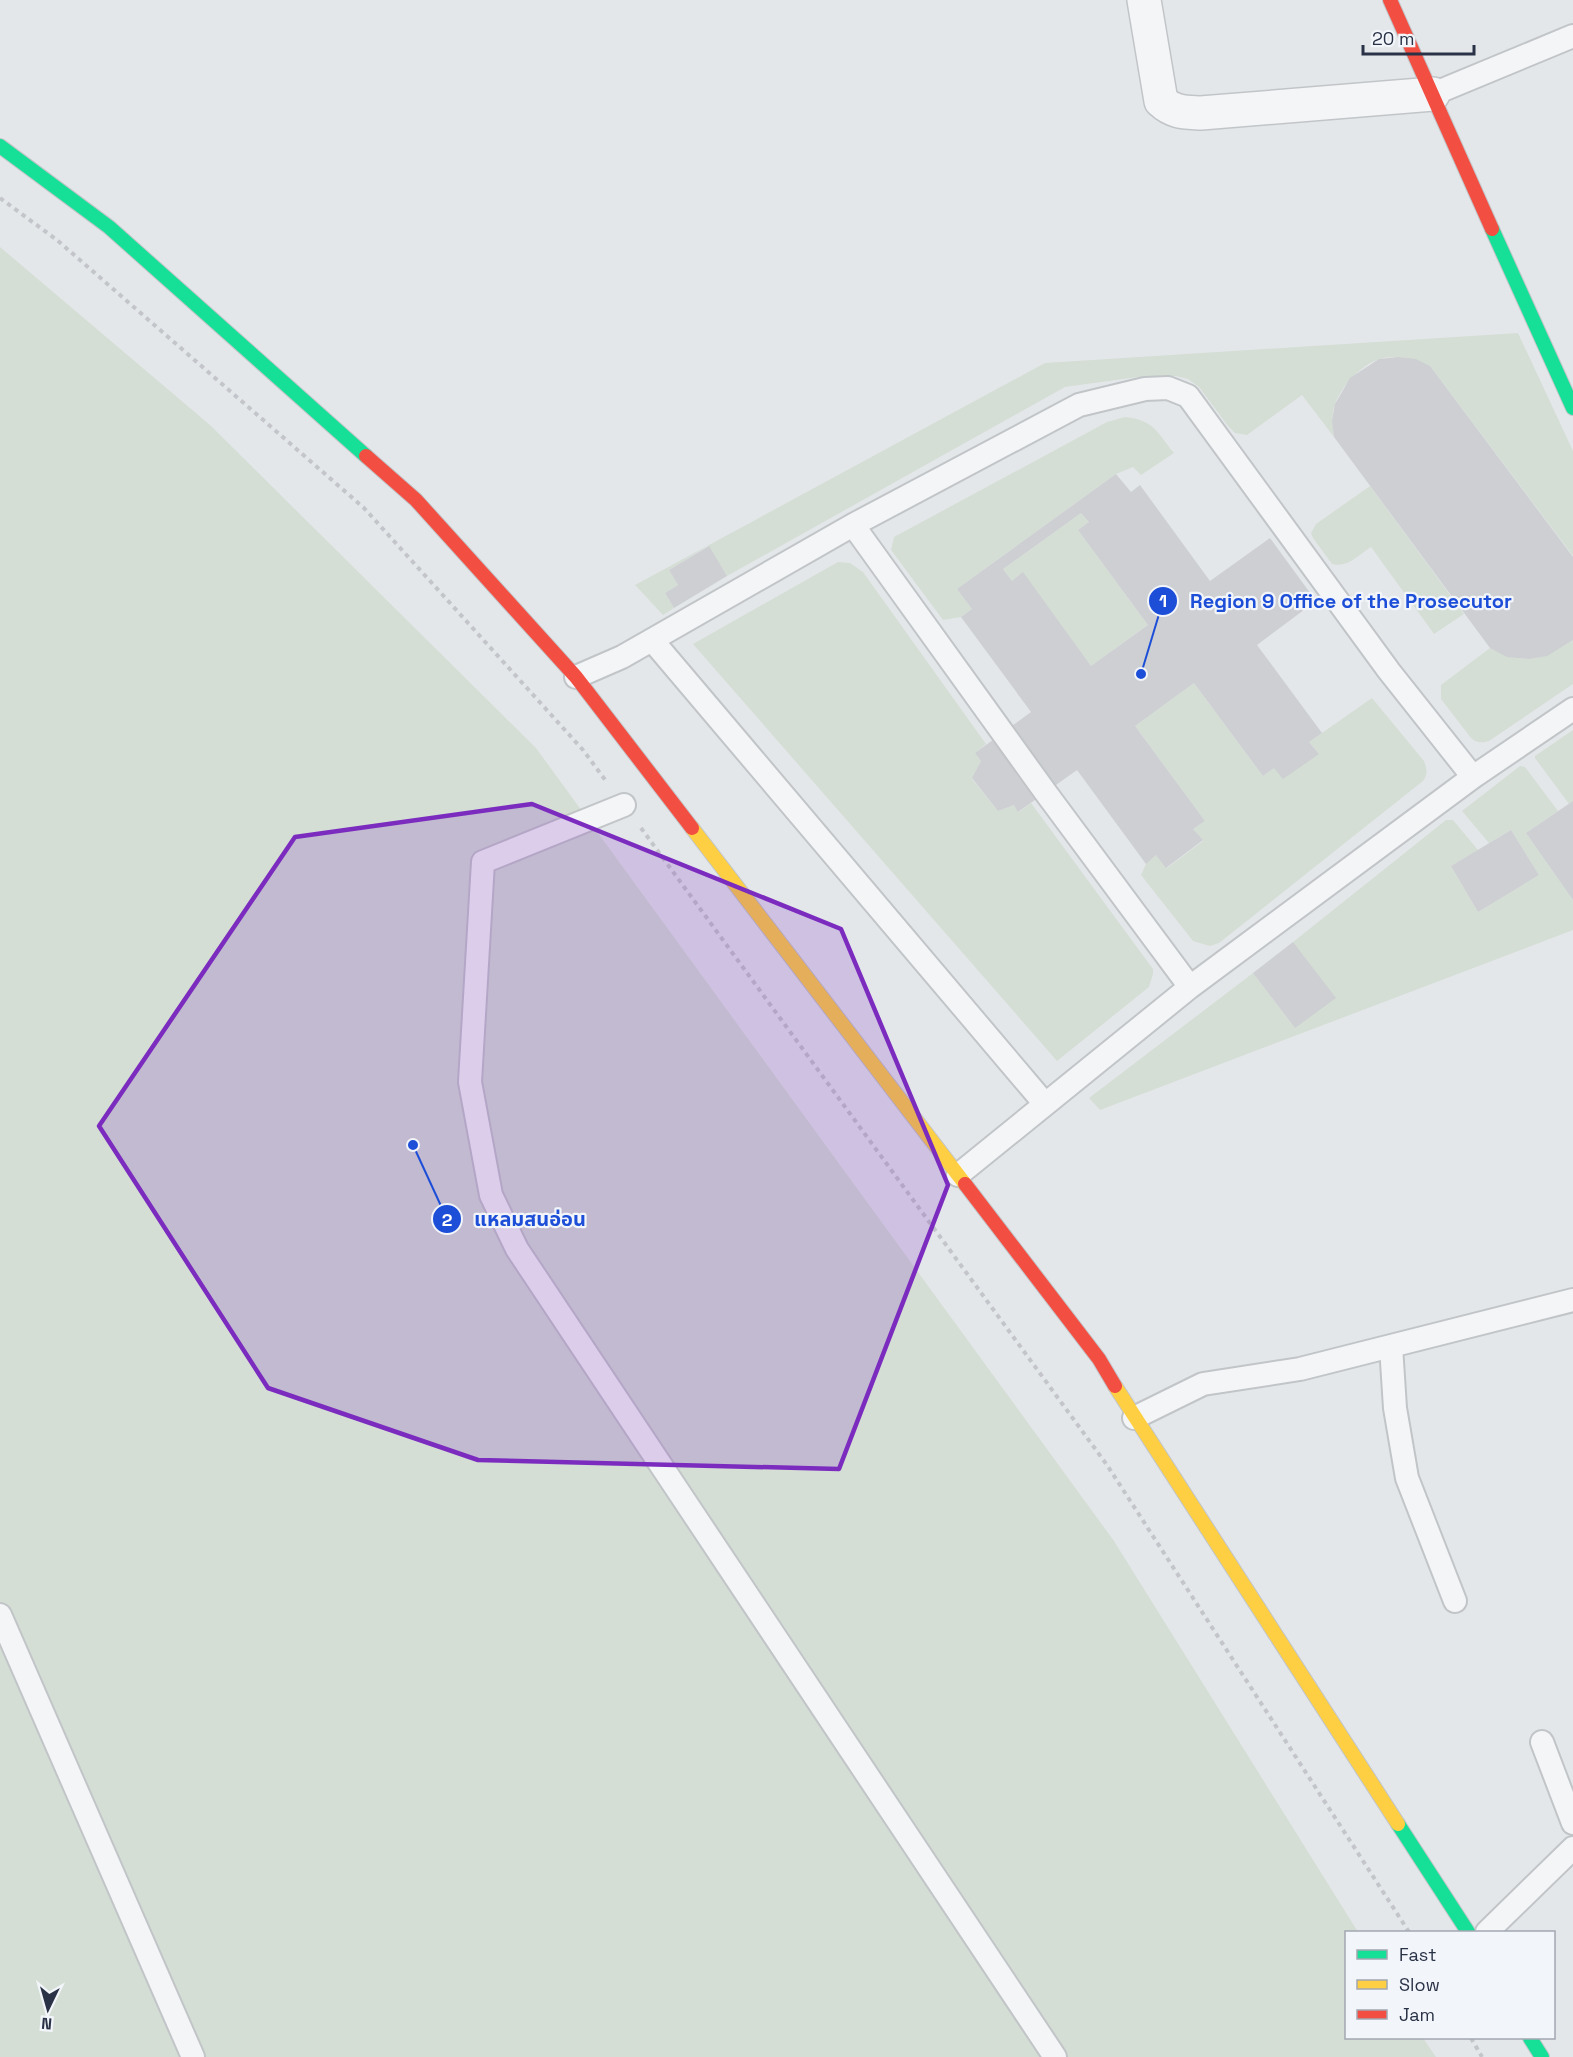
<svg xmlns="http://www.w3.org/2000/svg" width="1573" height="2057" font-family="'Space Grotesk','Noto Sans Thai',sans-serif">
	<rect width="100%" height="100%" fill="#e4e7ea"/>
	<path fill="#d4ded5" d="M0,247L210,425L536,748L1114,1541L1358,1932H1346V2038H1423L1436,2057H0Z
		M1518,333L1573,451V556L1430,366C1415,359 1397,354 1380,359C1362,364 1340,387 1335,405C1331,416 1333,426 1334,437L1302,395L1247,435L1235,433L1228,426L1199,387L1188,379L1176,376L1138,377L1065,387L727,576L708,546L669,570L678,585L665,593L674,608L663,615L635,585L1045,363Z
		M1125,417C1154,420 1157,432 1174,453L1141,475L1133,467L1116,474L957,589L972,609L961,617L943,620L891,550L894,537L1107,422Z
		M1370,486L1464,614L1434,634L1371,547C1358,555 1348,568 1332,564L1313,538L1311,533L1316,524Z
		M1081,513L1089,522L1078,530L1148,625L1091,666L1023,573L1012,581L1003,569Z
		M838,562L850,563L863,572L986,744L975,753L981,761L972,779L998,811L1014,805L1019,812L1031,803L1153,969V974L1149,987L1057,1061L693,644Z
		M1573,640V684L1489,741C1481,743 1477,743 1471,738L1441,699V685L1490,648C1526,666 1540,660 1573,640Z
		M1194,683L1263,776L1274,768L1319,754L1309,742L1372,698L1424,761C1427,769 1428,774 1423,781L1219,943L1210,946L1193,941L1141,875L1146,864L1156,855L1167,868L1203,841L1193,829L1205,821L1135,726Z
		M1573,730V801L1569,804L1535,758V756Z
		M1520,766L1525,767L1558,811L1526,833L1573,900V930L1100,1110L1089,1098L1253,973L1295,1028L1293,942L1446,820H1453L1478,850L1451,866L1478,912L1539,875L1511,830L1489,843L1462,811Z"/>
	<path fill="#cdcfd2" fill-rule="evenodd" d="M1398,357L1416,359L1430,366L1573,557V640L1547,656L1529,659L1507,657L1490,648L1334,437L1332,421L1335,404L1350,378L1379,359Z
		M1116,474L1131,492L1140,485L1210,581L1270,538L1316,601L1257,645L1322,733L1309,742L1319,754L1283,779L1274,768L1263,776L1194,683L1135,726L1205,821L1193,829L1203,840L1166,868L1156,855L1146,864L1077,770L1018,812L1014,805L998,811L972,778L981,761L975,753L1031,712L961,617L972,609L957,589ZM1081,513L1089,522L1078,530L1148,625L1091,666L1023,572L1012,581L1003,569Z
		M709,546L727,576L674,608L665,593L678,585L669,570Z
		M1573,801V900L1526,833Z
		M1511,830L1539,875L1478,912L1451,866Z
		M1293,942L1336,998L1295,1028L1253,973Z"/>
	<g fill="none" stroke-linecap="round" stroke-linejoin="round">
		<defs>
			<path id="lane" d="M1433,94L1573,36
				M853,525L1046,793L1190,987
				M652,640L1045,1104
				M576,677L622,657L853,525L1079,405L1145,389L1168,388L1188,396L1389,671L1473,777
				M624,805L483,862L470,1082L491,1195L517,1249L1055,2057
				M958,1175L1190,987L1473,777L1573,709
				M1391,1346L1395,1408L1407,1478L1455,1601
				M1134,1418L1203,1384L1300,1369L1573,1300
				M0,1615L193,2057
				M1542,1742L1573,1823
				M1487,1932L1573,1848"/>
			<path id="street" d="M1144,0L1161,101C1174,113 1185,112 1201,113L1433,94"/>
			<path id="fast" d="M0,146L109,227L366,456
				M1492,229L1573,408
				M1398,1824L1468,1932
				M1530,2038L1542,2057"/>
			<path id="slow" d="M692,828L965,1184
				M1115,1386L1398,1824"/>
			<path id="jam" d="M1390,0L1492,229
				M366,456L416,500L576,677L692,828
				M965,1184L1099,1359L1115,1386"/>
		</defs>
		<use href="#lane" stroke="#c2c5c8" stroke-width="26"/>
		<use href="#street" stroke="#c2c5c8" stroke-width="36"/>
		<use href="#fast" stroke="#c2c5c8" stroke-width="16"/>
		<use href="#slow" stroke="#c2c5c8" stroke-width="16"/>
		<use href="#jam" stroke="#c2c5c8" stroke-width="16"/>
		<path stroke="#c3c5ca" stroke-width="4" stroke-dasharray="4.5 4.5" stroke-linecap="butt" d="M0,198L57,240L364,508L583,750L606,781
			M641,828L1107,1465L1409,1932
			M1471,2038L1482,2057"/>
		<use href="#lane" stroke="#f4f5f7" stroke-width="22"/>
		<use href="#street" stroke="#f4f5f7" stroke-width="33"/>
		<use href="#fast" stroke="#16e098" stroke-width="14"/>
		<use href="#slow" stroke="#ffcf43" stroke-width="14"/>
		<use href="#jam" stroke="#f24e42" stroke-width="14"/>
	</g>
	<path fill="#7b2cbf" fill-opacity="0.2" stroke="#7b2cbf" stroke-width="4.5" stroke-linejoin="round" d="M532,804L841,929L948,1185L839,1469L478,1460L268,1388L99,1126L295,837Z"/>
	<path fill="none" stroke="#1d4ed8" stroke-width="2" d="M1141 674L1163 601M413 1145L447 1219"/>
	<g fill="#1d4ed8" stroke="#f2f5f9" stroke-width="2">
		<circle cx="1141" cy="674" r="6"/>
		<circle cx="413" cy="1145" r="6"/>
		<circle cx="1163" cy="601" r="15"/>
		<circle cx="447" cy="1219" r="15"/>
	</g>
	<g font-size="18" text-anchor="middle" font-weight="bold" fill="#fff">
		<text x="1163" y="607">1</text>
		<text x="447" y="1226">2</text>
	</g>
	<g font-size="20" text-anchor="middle" font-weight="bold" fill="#1d4ed8" stroke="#f2f5f9" stroke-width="4.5" stroke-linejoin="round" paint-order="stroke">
		<text x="1351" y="608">Region 9 Office of the Prosecutor</text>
		<text x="530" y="1226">แหลมสนอ่อน</text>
	</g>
	<rect x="1345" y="1931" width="210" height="108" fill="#f2f5f9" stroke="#a2a7b1" stroke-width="1.5"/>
	<rect x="1357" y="1950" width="30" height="9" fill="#16e098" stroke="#a2a7b1" stroke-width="1.5"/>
	<text x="1399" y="1961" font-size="18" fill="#293246">Fast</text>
	<rect x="1357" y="1980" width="30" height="9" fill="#ffcf43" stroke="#a2a7b1" stroke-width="1.5"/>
	<text x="1399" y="1991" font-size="18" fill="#293246">Slow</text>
	<rect x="1357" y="2010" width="30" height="9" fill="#f24e42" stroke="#a2a7b1" stroke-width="1.5"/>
	<text x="1399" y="2021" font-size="18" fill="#293246">Jam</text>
	<g transform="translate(48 2009) rotate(185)" stroke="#f2f5f9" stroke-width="4.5" paint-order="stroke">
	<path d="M0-4.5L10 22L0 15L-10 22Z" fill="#293246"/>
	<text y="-9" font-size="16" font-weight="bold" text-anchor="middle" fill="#293246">N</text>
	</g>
	<path d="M1363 45v9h111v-9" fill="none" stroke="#293246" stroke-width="3"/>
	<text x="1372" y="45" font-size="18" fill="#293246" stroke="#f2f5f9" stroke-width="4.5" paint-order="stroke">20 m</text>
</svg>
